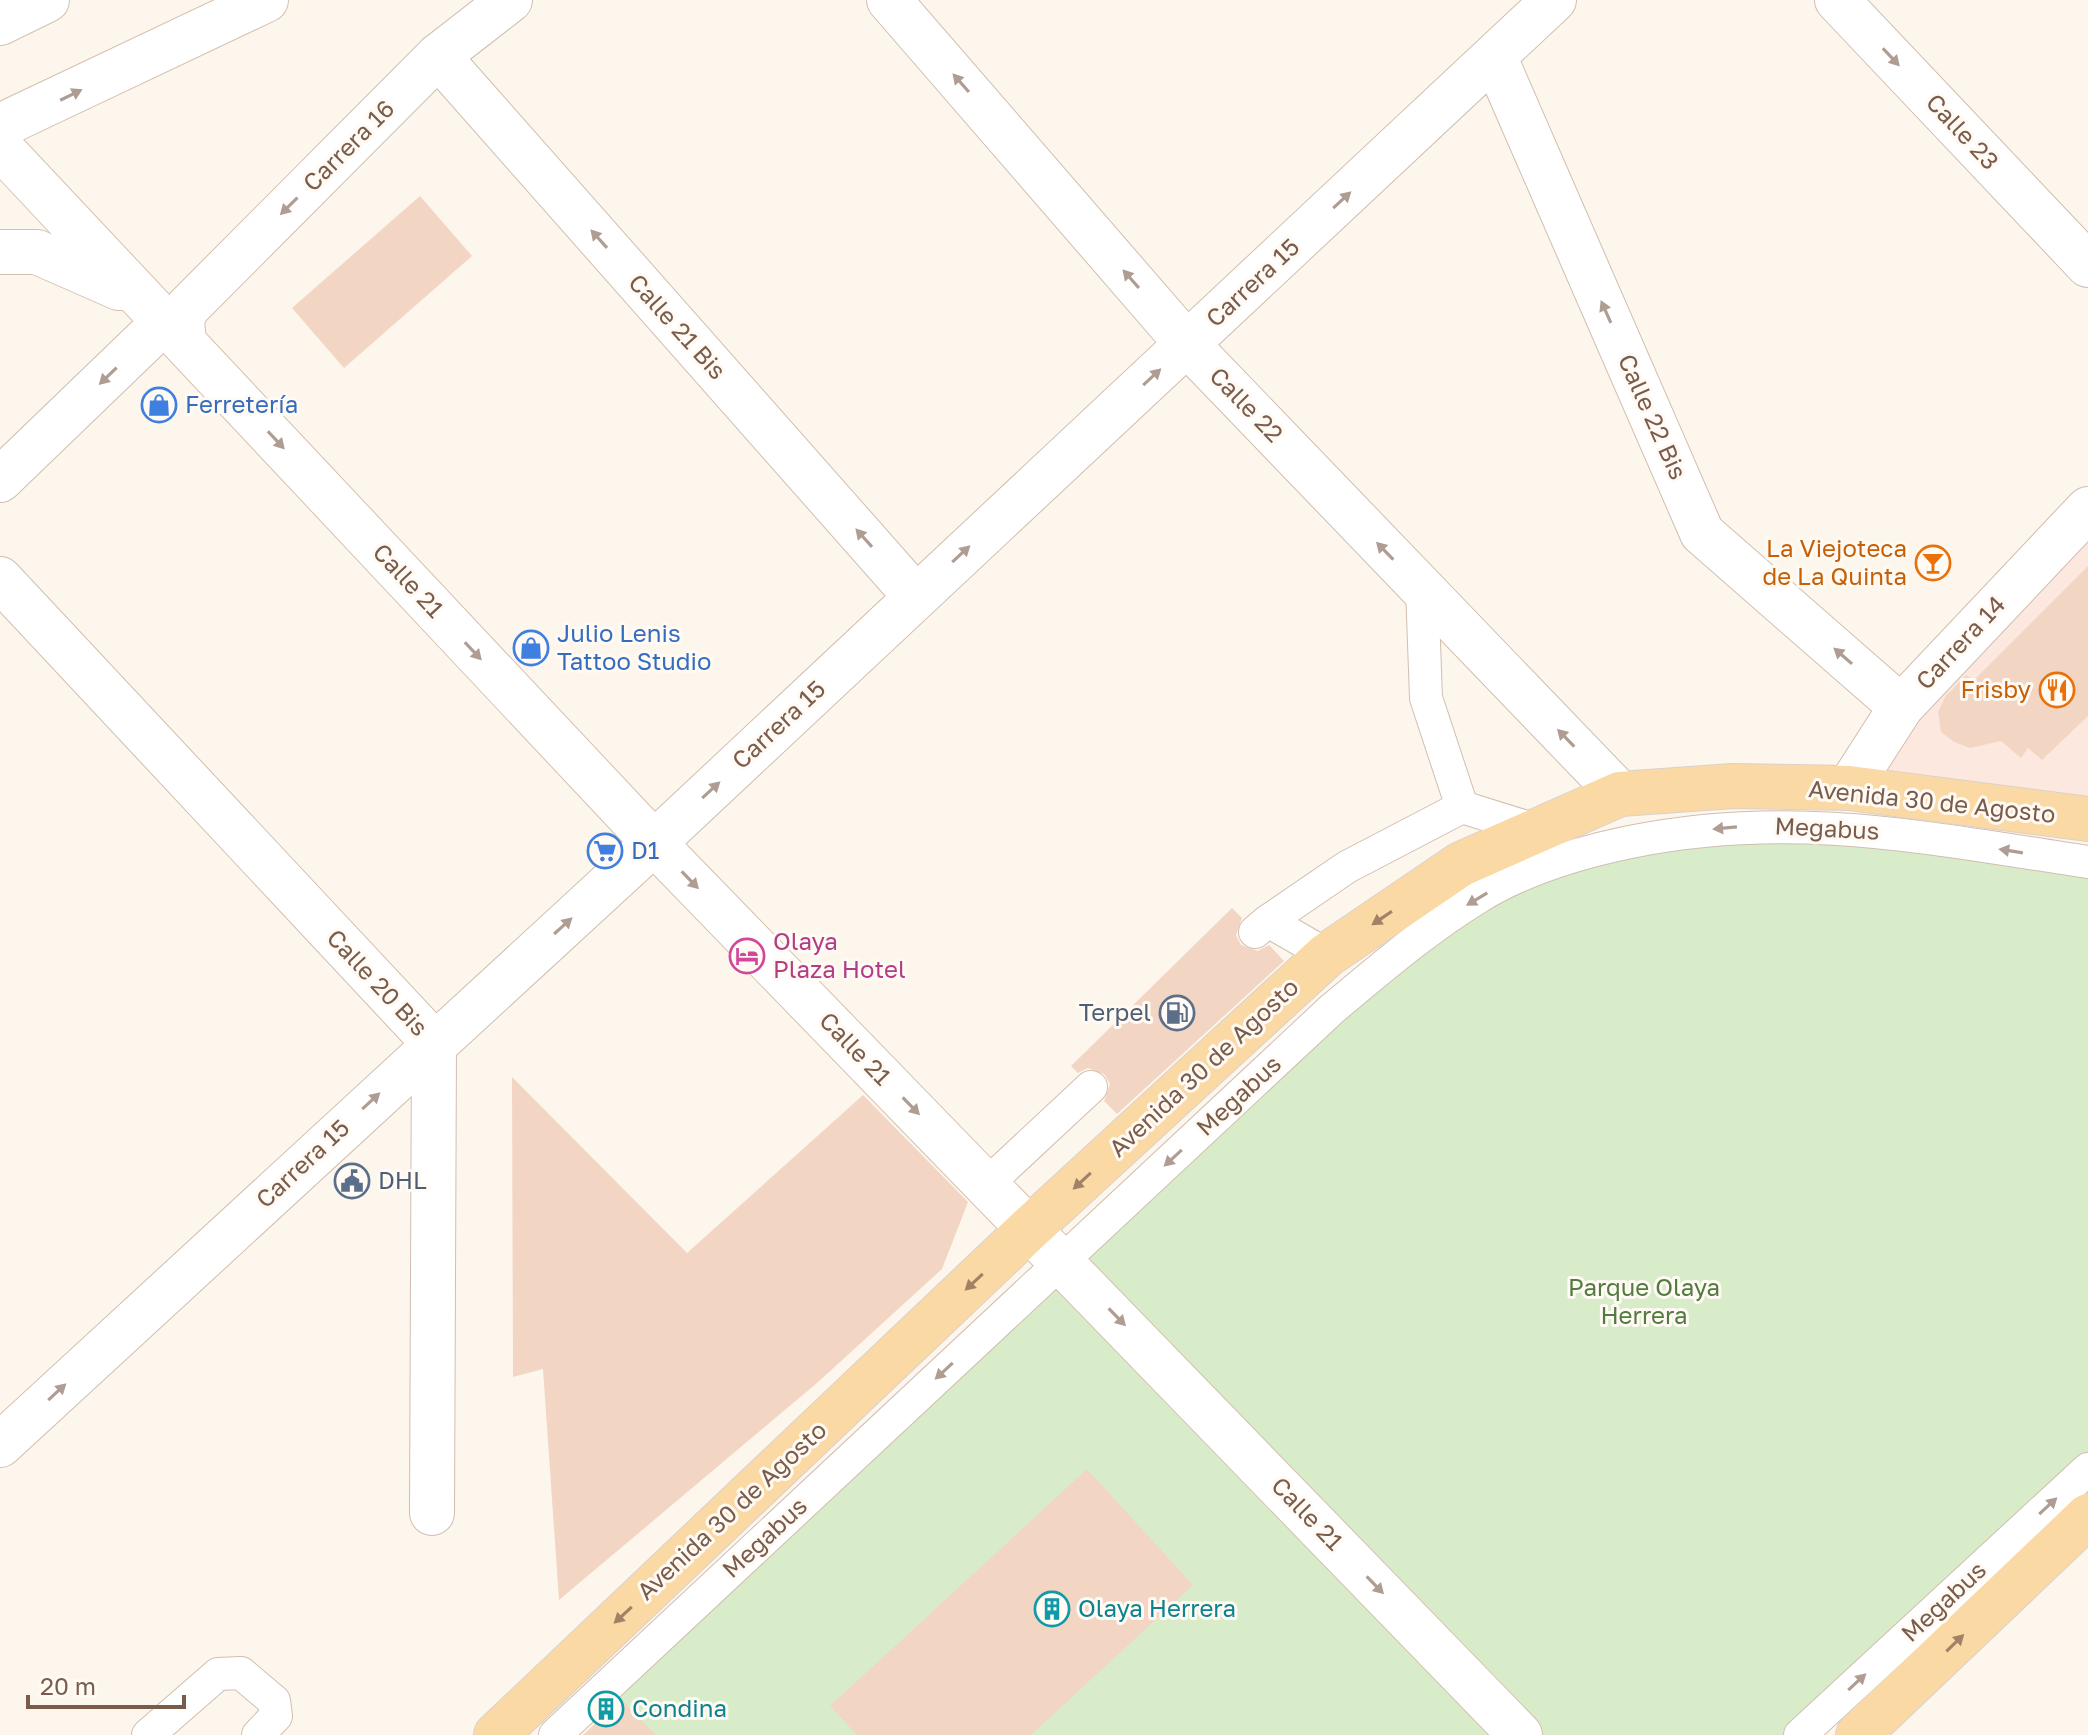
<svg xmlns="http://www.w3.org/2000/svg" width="2088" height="1735" font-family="'Golos Text',sans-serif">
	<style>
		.commercial { fill: #fde8e0 }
		.green { fill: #d8ecc9 }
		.building { fill: #f3d5c3 }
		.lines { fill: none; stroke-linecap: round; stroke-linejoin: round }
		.lane-casing { stroke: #d1beb0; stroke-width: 34 }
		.street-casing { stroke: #d1beb0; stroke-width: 46 }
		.secondary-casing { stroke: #d6c0b0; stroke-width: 46 }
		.primary-casing { stroke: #dad1cd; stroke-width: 46 }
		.lane { stroke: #fff; stroke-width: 32 }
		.street { stroke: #fff; stroke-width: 44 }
		.secondary { stroke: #fff; stroke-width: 44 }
		.primary { stroke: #fbd9a5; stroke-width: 44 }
		.oneway { fill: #af9d94 }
		.oneway2 { fill: #a18267 }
		.labels { text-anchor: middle; stroke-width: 6; stroke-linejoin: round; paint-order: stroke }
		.street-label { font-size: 24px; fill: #7a5c4d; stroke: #fffaf3 }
		.shop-label { font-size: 24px; fill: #366cbe; stroke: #fffaf3; text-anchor: start }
		.food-label { font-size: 24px; fill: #c56008; stroke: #fffaf3; text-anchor: end }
		.hotel-label { font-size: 24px; fill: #b23c85; stroke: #fffaf3; text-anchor: start }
		.service-label { font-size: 24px; fill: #4e5e75; stroke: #fffaf3; text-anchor: end }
		.park-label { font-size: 24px; fill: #537a41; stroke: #fffaf3 }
		.culture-label { font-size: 24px; fill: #0d838f; stroke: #fffaf3; text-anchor: start }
	</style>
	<rect width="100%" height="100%" fill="#fdf6ec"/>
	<!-- commercial -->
	<path class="commercial" d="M2088,509V819L1849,788Z"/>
	<!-- green -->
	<path class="green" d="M1676,832L2088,862V1469L1800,1735H622L639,1718L607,1686L1478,897Z"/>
	<!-- building -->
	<g class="building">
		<path d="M420,196L472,256L344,368L292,308Z"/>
		<path d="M2088,566V716L2042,760L2028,748L2021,758L2001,741L1970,748L1954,742L1941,732L1938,712L1945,697L1966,675L1974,680Z"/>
		<path d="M1232,908L1242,918L1236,935L1241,945L1258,951L1269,945L1284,961L1117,1114L1104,1101L1110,1084L1104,1074L1088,1068L1078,1073L1071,1066Z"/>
		<path d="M512,1077L687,1253L863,1095L968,1202L942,1269L817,1383L559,1600L543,1369L513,1377Z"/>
		<path d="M1087,1469L1193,1585L1031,1735H857L830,1706Z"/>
		<path d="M621,1699L656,1735H583Z"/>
	</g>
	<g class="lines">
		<!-- lane casing -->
		<g class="lane-casing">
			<g id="lane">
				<path d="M1422,588L1426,698L1462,807"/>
				<path d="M1268,921L1347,867L1462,807L1536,830"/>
				<path d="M1255,932L1268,921L1327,955"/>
				<path d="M987,1184L1091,1087"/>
				<path d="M148,1735L218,1674L241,1673L274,1701L276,1716L258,1735"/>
				<path d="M555,1735L1332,1009C1379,970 1425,930 1477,898C1523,869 1577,853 1630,842C1793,809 1927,838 2088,862"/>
				<path d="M1800,1735L2088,1469"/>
			</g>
		</g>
		<!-- street casing -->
		<g class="street-casing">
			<g id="street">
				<path d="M889,0L1187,344L1620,794"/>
				<path d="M1837,0L2088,265"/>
				<path d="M438,56L916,597"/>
				<path d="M1495,58L1702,533L1901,707"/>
				<path d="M184,342L182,320L187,308L438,56L510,0"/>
				<path d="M0,480L164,322"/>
				<path d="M0,579L434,1043L432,1513"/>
				<path d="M1849,788L1901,707L2088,509"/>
				<path d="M0,1445L654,843L1554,0"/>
			</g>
		</g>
		<!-- secondary casing -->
		<g class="secondary-casing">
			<g id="secondary">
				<path d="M0,23L47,0"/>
				<path d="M0,126L266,0"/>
				<path d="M0,147L654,843L1520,1735"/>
				<path d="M0,252H37L119,288"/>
			</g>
		</g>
		<!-- primary casing -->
		<g class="primary-casing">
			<g id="primary">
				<path d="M496,1735L1030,1228L1327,955L1461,864L1620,794L1733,786L1849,788L2088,819"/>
				<path d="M1858,1735L2088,1516"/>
			</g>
		</g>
		<!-- lane -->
		<use href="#lane" class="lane"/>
		<!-- street -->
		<use href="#street" class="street"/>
		<!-- secondary -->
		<use href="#secondary" class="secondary"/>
		<!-- primary -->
		<use href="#primary" class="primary"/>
	</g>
	<!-- one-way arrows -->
	<defs><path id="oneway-solid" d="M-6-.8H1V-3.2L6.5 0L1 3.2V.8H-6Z" transform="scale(2)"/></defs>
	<g class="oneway">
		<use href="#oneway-solid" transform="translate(1891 57) rotate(47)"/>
		<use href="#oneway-solid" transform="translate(961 83) rotate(-131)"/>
		<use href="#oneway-solid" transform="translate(71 95) rotate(-26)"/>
		<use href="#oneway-solid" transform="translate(1342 200) rotate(-43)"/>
		<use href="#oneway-solid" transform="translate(289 206) rotate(135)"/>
		<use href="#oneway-solid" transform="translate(599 239) rotate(-132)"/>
		<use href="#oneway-solid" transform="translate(1131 279) rotate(-131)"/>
		<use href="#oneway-solid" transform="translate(1606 312) rotate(-114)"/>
		<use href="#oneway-solid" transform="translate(108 376) rotate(136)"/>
		<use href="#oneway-solid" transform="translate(1152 377) rotate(-43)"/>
		<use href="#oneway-solid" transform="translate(276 440) rotate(47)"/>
		<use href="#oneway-solid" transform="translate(864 538) rotate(-132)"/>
		<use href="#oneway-solid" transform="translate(1385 551) rotate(-134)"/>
		<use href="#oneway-solid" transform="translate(961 554) rotate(-43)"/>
		<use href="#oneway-solid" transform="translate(473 651) rotate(47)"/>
		<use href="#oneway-solid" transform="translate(1843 656) rotate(-139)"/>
		<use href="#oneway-solid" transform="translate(1566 738) rotate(-134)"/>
		<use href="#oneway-solid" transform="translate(711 790) rotate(-43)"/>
		<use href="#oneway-solid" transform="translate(1725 828) rotate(175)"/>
		<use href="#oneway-solid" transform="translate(2011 851) rotate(-171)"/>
		<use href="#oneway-solid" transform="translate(690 880) rotate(46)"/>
		<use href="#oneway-solid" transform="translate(1477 899) rotate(149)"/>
		<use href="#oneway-solid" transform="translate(563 926) rotate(-42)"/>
		<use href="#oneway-solid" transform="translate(371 1101) rotate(-43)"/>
		<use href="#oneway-solid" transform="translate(911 1106) rotate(46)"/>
		<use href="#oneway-solid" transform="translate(1173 1158) rotate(137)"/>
		<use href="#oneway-solid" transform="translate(1117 1317) rotate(46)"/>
		<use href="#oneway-solid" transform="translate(944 1371) rotate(137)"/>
		<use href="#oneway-solid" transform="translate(57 1392) rotate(-43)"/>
		<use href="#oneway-solid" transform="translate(2048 1506) rotate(-43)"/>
		<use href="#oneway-solid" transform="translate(1375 1585) rotate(46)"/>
		<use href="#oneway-solid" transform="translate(1857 1682) rotate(-43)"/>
	</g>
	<g class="oneway2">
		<use href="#oneway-solid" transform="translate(1382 918) rotate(146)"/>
		<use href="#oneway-solid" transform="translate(1082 1181) rotate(137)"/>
		<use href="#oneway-solid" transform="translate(974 1282) rotate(137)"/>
		<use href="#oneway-solid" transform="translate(623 1615) rotate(137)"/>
		<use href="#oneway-solid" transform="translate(1955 1643) rotate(-44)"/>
	</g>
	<!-- icons -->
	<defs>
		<g id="shop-ring" transform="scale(1.8)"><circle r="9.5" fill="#fffaf3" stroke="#3f7fe0" stroke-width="1.5"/><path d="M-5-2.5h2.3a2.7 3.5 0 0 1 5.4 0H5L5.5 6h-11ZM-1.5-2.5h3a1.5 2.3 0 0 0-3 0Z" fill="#3f7fe0"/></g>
		<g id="bar-ring" transform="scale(1.8)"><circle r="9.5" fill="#fffaf3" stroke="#e8710a" stroke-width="1.5"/><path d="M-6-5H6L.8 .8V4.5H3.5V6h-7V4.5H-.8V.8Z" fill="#e8710a"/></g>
		<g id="restaurant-ring" transform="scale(1.8)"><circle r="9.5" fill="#fffaf3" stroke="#e8710a" stroke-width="1.5"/><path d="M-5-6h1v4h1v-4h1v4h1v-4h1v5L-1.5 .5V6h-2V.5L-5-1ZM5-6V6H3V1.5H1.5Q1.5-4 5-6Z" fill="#e8710a"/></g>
		<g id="supermarket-ring" transform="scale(1.8)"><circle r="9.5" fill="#fffaf3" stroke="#3f7fe0" stroke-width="1.5"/><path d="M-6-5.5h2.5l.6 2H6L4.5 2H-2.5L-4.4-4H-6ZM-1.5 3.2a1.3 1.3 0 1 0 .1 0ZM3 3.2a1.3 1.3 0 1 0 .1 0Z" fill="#3f7fe0"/></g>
		<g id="hotel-ring" transform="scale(1.8)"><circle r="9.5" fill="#fffaf3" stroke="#d1479c" stroke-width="1.5"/><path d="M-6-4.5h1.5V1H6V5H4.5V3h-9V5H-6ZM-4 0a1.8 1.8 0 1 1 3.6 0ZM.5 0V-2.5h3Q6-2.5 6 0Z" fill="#d1479c"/></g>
		<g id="fuel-ring" transform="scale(1.8)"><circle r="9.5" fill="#fffaf3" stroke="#5c6f8a" stroke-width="1.5"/><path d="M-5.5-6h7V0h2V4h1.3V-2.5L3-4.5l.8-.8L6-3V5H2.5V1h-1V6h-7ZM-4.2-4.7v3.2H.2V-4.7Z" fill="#5c6f8a"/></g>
		<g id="civic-ring" transform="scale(1.8)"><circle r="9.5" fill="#fffaf3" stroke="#5c6f8a" stroke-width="1.5"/><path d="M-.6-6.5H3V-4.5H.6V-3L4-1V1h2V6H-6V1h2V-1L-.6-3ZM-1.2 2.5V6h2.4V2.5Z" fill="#5c6f8a"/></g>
		<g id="building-ring" transform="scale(1.8)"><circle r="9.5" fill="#fffaf3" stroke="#0f9aa8" stroke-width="1.5"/><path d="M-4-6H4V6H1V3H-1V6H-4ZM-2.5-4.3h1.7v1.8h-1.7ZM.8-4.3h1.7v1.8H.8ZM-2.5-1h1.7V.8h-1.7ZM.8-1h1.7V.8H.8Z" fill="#0f9aa8"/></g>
	</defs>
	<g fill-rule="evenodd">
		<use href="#shop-ring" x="159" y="405"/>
		<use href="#bar-ring" x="1933" y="563"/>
		<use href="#shop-ring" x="531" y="648"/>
		<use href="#restaurant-ring" x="2057" y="690"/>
		<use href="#supermarket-ring" x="605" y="851"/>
		<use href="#hotel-ring" x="747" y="956"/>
		<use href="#fuel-ring" x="1177" y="1013"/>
		<use href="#civic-ring" x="352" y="1181"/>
		<use href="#building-ring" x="1052" y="1609"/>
		<use href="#building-ring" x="606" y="1709"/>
	</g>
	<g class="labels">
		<!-- street labels -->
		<g class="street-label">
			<text transform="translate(1962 132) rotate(47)" y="8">Calle 23</text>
			<text transform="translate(349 146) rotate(-45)" y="8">Carrera 16</text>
			<text transform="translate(1253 283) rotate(-43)" y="8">Carrera 15</text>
			<text transform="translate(677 327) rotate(48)" y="8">Calle 21 Bis</text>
			<text transform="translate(1246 405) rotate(46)" y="8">Calle 22</text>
			<text transform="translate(1652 417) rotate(66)" y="8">Calle 22 Bis</text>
			<text transform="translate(408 581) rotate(47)" y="8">Calle 21</text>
			<text transform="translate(1961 643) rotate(-47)" y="8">Carrera 14</text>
			<text transform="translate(779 725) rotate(-43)" y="8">Carrera 15</text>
			<text transform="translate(1932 802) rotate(6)" y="8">Avenida 30 de Agosto</text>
			<text transform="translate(1827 829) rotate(3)" y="8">Megabus</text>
			<text transform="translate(377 983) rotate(47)" y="8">Calle 20 Bis</text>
			<text transform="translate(855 1049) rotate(46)" y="8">Calle 21</text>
			<text transform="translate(1204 1068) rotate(-43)" y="8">Avenida 30 de Agosto</text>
			<text transform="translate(1239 1096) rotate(-43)" y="8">Megabus</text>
			<text transform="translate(303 1164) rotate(-43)" y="8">Carrera 15</text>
			<text transform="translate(732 1511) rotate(-43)" y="8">Avenida 30 de Agosto</text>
			<text transform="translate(1307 1514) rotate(46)" y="8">Calle 21</text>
			<text transform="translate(765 1538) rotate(-43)" y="8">Megabus</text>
			<text transform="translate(1944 1602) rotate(-43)" y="8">Megabus</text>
		</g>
		<!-- shop labels -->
		<g class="shop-label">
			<text x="185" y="413">Ferretería</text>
			<text x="557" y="642">Julio Lenis<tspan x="557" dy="28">Tattoo Studio</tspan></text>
			<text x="631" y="859">D1</text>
		</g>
		<!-- food labels -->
		<g class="food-label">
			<text x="1907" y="557">La Viejoteca<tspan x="1907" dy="28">de La Quinta</tspan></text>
			<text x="2031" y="698">Frisby</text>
		</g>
		<!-- hotel labels -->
		<g class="hotel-label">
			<text x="773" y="950">Olaya<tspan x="773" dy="28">Plaza Hotel</tspan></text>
		</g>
		<!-- service labels -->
		<g class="service-label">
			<text x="1151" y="1021">Terpel</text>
			<text x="378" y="1189" text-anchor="start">DHL</text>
		</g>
		<!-- park labels -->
		<g class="park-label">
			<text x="1644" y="1296">Parque Olaya<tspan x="1644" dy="28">Herrera</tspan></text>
		</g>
		<!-- culture labels -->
		<g class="culture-label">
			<text x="1078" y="1617">Olaya Herrera</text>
			<text x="632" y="1717">Condina</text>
		</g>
	</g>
	<!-- scale -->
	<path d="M28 1695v12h156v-12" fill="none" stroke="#7a5c4d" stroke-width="4"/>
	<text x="40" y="1695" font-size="24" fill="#7a5c4d" stroke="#fffaf3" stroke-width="6" paint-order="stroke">20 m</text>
</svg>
